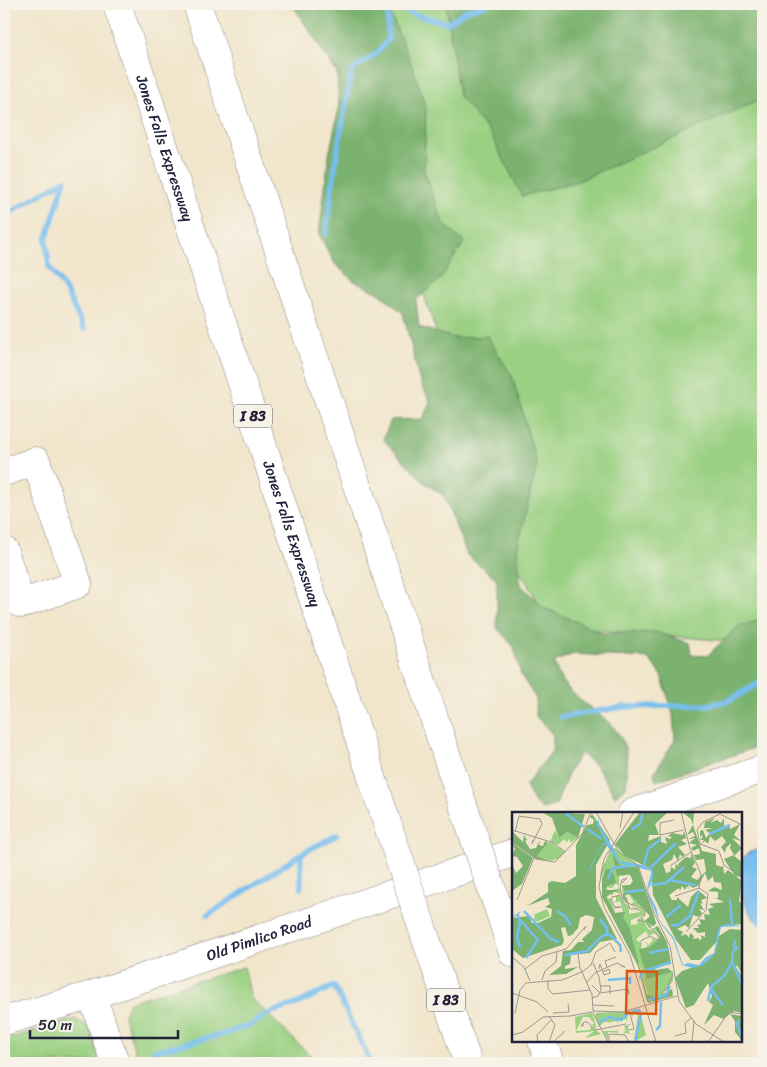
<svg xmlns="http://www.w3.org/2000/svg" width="767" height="1067" font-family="Sriracha,sans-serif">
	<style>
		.green { fill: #9ad082; stroke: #5e795e }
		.forest { fill: #7bb270; stroke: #4e6a56 }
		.water { fill: #76beee; stroke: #4c7094 }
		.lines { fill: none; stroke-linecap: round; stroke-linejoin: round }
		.stream { stroke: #76beee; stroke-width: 5.5 }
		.minor-casing { stroke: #8a8482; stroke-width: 29 }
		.highway-casing { stroke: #8a8482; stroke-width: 29 }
		.minor { stroke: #fff; stroke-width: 28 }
		.highway { stroke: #fff; stroke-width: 28 }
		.highway-bridge-casing { stroke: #8a8482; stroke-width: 29; stroke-linecap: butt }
		.highway-bridge { stroke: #fff; stroke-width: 28 }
		.labels { text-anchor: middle; stroke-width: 4; stroke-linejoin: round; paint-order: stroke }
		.shield { fill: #f7f3e8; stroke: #62616f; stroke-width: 1 }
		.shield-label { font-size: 14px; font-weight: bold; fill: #22223b }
		.street-label { font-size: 15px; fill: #22223b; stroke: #f7f3e8 }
		.inset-river { fill: none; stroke: #76beee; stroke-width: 2.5 }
		.inset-road { fill: none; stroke: #9e9791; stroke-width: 1 }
		.view { fill: #de560e; fill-opacity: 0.15; stroke: #de560e; stroke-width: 2.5 }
		.inset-edge { fill: none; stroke: #22223b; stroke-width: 2.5 }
	</style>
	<rect width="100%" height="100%" fill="#f7f3e8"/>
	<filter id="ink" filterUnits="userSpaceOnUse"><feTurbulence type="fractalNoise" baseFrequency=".02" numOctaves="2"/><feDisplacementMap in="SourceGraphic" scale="10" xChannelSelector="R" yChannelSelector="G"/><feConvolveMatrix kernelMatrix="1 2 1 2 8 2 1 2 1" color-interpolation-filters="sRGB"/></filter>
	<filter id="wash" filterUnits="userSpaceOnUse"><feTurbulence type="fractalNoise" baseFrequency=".0096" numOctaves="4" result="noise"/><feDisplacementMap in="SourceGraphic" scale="20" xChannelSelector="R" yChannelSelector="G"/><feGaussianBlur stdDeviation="1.12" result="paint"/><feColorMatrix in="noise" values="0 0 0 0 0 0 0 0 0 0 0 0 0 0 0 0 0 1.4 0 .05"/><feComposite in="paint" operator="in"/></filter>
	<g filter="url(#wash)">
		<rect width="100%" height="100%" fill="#f1e5ca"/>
		<!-- green -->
		<g class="green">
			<path d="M332,4H446L447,13L763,4V644L552,626L512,558L377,155Z"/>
			<path d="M244,967L251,998L318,1063H139L124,1016L129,1002Z"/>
			<path d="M75,1019L89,1027L101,1063H4V1040Z"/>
		</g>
		<!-- forest -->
		<g class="forest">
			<path d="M292,4H375L391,15L413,68L426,108L424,170L443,223L464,242L441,278L416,300L419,327L454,338L487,336L512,376L537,464L517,550L521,585L544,608L603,633L655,632L690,643L692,655L707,656L739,626L761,620L763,622V745L656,781L654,773L675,740L673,714L661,674L648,658L573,654L554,662C557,669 560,680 566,686C601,724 635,722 626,787L615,796L596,766L580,753L568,774L556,805L542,809L533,801L526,785L552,751L553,735L536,716V699L521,675L514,647L497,628V579L467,555L444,496L424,482L383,439L391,420L423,419L430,401L420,382L403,313L379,293L354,281L335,264L319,234L329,155L339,108L337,73Z"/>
			<path d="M446,4H763V98L578,181L522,196L490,133L459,96Z"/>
		</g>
		<!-- water -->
		<path class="water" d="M763,848V928C739,906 741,890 741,859L750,852Z"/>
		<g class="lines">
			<!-- stream -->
			<g class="stream">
				<path d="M395,4L412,14L448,23L465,11L488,4"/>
				<path d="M65,180L46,240L49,267L65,289L84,329"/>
				<path d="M4,220L11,212L65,180"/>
				<path d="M326,234L336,160L352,70L376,54L388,40V4"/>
				<path d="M561,717L623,707L707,705L728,701L763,681"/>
				<path d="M301,888V854"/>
				<path d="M208,915L301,854L337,835"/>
				<path d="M154,1051L224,1034L253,1024L267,1014L299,1003L334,986L371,1063"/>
			</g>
		</g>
	</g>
	<g filter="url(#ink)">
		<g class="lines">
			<!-- minor casing -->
			<g class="minor-casing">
				<g id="minor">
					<path d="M4,472L36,461L78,584L21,604L4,551"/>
					<path d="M632,813L763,769"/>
					<path d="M92,995L115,1063"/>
					<path id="s1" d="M4,1021L92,995L513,853"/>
				</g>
			</g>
			<!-- highway casing -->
			<g class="highway-casing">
				<g id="highway">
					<path id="s2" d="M117,4L389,829"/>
					<path d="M197,4L463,805"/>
					<path d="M499,910L513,953"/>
					<path d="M425,936L468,1063"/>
					<path d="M542,1041L550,1063"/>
				</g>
			</g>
			<!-- minor -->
			<use href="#minor" class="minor"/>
			<!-- highway -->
			<use href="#highway" class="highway"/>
			<!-- highway-bridge casing -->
			<g class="highway-bridge-casing">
				<g id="highway-bridge">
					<path d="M463,805L499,910"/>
					<path d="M389,829L425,936"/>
				</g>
			</g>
			<!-- highway-bridge -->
			<use href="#highway-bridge" class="highway-bridge"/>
		</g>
	</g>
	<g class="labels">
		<!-- shield labels -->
		<g class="shield">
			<rect x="234" y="404.5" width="38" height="23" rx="4"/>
			<rect x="427" y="988.5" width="38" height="23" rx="4"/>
		</g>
		<g class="shield-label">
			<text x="253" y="421">I 83</text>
			<text x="446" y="1005">I 83</text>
		</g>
		<!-- street labels -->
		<g class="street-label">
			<text dy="5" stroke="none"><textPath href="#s2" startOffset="152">Jones Falls Expressway</textPath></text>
			<text dy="5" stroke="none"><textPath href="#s2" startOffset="558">Jones Falls Expressway</textPath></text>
			<text dy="5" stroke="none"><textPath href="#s1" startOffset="268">Old Pimlico Road</textPath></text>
		</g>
	</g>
	<!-- overview -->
	<g transform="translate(512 812)">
		<rect width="230" height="230" fill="#f1e5ca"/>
		<path d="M43,18L47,26L57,20L66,26L58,31V26L55,30L52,27L46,33L38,30ZM37,30L53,40L46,47L37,49L25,44ZM103,36L125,53L144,111L137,116L133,110L127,109L130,105L133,109L138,104L133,98L124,93H118L122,90L116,81L113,83L117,92L111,87L110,73H118L121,69L118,63L107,64V75L104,71L100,76L94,75L96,79L108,76V82L101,79V83L97,81L95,86L99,87L103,101L111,100L108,89L101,91L104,89V84L100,85L102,84H109L111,90L117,94V102L129,100L118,94L133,99L132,103L119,108V113L126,112L125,108L132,110L136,117L145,120L147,125L144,127L146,125L143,121L136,124L134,119L129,123L134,126L128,123L124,128L130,131L129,138L136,134L132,128L137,133L141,128L138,125L135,128L137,125L144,128L148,127L147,120L140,117L145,114L157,137L159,152L131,154L133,160L161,159V169L149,184H136L128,154L115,127V116L108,115L93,85L91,66L93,59L88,67L89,59L99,37ZM35,97L38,104L25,110L22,108L23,102ZM123,197L129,204L134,223L122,230L123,222L96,220V228L91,219H105V215L106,221H112L113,218L115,221L112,214L117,212L120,213H116L117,221L123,222L126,203L122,201L120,205L119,199ZM117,199L114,211V207L106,209V213L105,209L98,210L97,213V210H92L87,215L83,205L84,201ZM80,201L85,217L80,213L82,211L77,205H71L64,219L78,218L79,214L89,222L73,226L82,219L64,221L63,205Z" fill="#9ad082"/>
		<path d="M30,0L73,2L66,26L56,20L47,26L40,6ZM128,0H156L143,12L147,23H137L136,29L149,24V30L155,32L153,25L158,27L160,25L156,24L160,21L171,23L172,19L174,26L169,28L175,32L166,35L173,43L170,45L168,42L166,49L162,42L160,48L151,52L154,61L158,60L159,55L163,58L164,52L167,55L166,52L174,45L179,46V41L183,51L180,55L185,57L179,65L185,68L194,59L192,47L184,48L182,43L188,42L187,36L181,39L179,36L185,33L177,31L183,26L176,27L183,24L181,20L175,23L181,13L179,7L170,0H182L181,13L190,39L204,42V53L210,55L211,53L212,62L216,58L230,69L227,89L230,92V112L208,114L205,129L188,148H179L164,128L141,83L139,57L113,44L103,32ZM193,61L196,69L201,64L202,70L209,71L210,78L202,75L196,79L206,80V86H203L212,90L197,92L202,95L196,97L198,103L192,102L193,108L187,107L189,112L185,113L187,116H181L186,121L193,120V125L188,123L190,126L187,129V126L181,127L182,124L178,121L177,126L174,122L169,124L171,120L165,117L173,113L177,116L181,103L187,105L190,101L187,97L192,98L188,91L191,92L189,88L195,86L186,78L179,85L176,95L165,85V88H160L157,83L167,76L168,79L170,74L173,78L175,74L177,78L176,73L181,76L187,73ZM80,2L98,28L84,53V86L105,127L88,130L78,141L59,143L58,152L53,154V157L66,155L54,162L37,163L49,154L51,139L59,138L66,130H72L70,127L80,118L82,105L74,103L68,106L66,116L60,123L56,124L53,115L49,116L52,129L50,133L11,146L0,137V106L17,104L20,111H26L39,105L40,97L33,95L38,92L36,86L15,94L36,80V71L40,69L53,71L64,64V33L75,13L81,12L82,8L78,5ZM203,6L198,11L205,8L209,11L212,6V14L217,13L218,17L228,12L222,23L229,29L220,26L230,36L222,44L230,50V65L223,64L212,47L222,43L218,36L219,31L214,36L213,41L209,35L214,30L210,24L203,29L198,24L196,32L193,29L189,32L192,28H188L191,25L189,23L188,26V19L191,18L194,26L198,21L193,18L201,16H192L193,10ZM0,19L11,30L12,23L15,28L20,25L13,29L18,37L24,36L28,28L27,33L31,34L33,29L36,31L25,44L37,49L24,47L0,30ZM0,31L21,46L10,72L0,79V52L4,61L11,54L5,45L0,44L3,37ZM100,39L109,55H126L144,111L142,114L133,109L138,104L118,82L113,83L114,90L111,86V82L114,80L110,74L118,73L121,69L118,62L105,64ZM94,57H100L104,71L95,74L94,78H106L94,85L103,101L113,100L111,106L117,114L135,183L145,185L160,177L161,184L140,190L137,185L139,191L135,190L126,154L90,85V66ZM146,114L155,130L159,152L144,154L143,158L156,156L160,160L135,167L127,137L138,135L149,125L143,116ZM218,117L230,118V162L225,153L224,155L230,165V201L222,199L211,207L202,203L192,213L201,193L197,190L200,184L196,171L182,193L174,196L163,166L170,159L193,151L203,141L207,124ZM218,202L230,204V229L223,220V209Z" fill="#7bb270" fill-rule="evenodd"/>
		<path d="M87,6V13L103,39L107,49L130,53L141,58V64L140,69L136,78L138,84L144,95L147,108L162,126L171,153L176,151L187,153L194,145L202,141L206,118L208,114L215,112L230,114L209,115L203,141L191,153L180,156L170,153L161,127L147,109L137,85L135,76L140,59L107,51L93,31L84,43L83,47L81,51L79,56L76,60L30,92H24L21,96L9,99L6,103L2,105H0L9,99L21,96L24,92H30L76,60L85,41L91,32L94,30L85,13Z" fill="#76beee"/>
		<path class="inset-river" d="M52,0L72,15M75,17L90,27M120,17L128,12L131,0M197,22L218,13M132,54L136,37L149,27M137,57L164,31M96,67L101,56L117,54M158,68L183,73M139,73L154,71L172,55M114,80L132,78M218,88L220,112M12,99L39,127L47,130M45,99L53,104L59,113M6,103L8,110L5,125L8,135M154,105L169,93M88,107L95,116V123M8,108L26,128L14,146M159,113H166L178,104L187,79M98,123L108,133L109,140M137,141L157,137M53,143L75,139L90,124L98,122M220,150L230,172M128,167L130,160L159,150M96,168L118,166V172M199,177L211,193M136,188L154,183L158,174M196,189L199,175L213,163L220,150L221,140L225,136L222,135L223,128M120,200L127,198L129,202L123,230M227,208L225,212L230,225M88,210L97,205L109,208L116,201M144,218L148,214L149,190"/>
		<path class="inset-road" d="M84,0L107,40L126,53L142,101L158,134L167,189L184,212L212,230M122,0L92,47L87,75L92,95L118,143L144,230M169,0L178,37L189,62L187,76M162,8L148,11V23L172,18M230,13L208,2L191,10L185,18L188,32L207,39L212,53L230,66M108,16L111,0M0,18L39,30L54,40M3,20L7,4L28,7L30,12L20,32L21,28M0,30L24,47L43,50L70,22L79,0M158,54L179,40M110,71L115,66L110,68L108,75L111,89L133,98V103L126,108L133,110L148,125L145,128L138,124L130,128L128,130L131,127M163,84L187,76L196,82L194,98L174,120M114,85L118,97H126M5,88L22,46M103,95H109L103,96L99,87L100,85L109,83M66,142L68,156L80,182L81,199M0,145L12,155L18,169M95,155L93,149L104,145M13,157L30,144L54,137L74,114L72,118M87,157L88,152L91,160L97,157L98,161L92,163L91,160M30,168L33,159L44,150L45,140M36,168V177L41,182L78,178M75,170L83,161L98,154L105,151L113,155L109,154M80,173L88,181L116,177L117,182L114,178M88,174H98V182M0,181L25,190L36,200M149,181L155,177L161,162M80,186L86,184L89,178L87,165L81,151M81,193L102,194M3,201L8,178L14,171L50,168L70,160L79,153L84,140L98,131L103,140M41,201L57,200L56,192M81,201L96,230M82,201L81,199L111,200L165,184M71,211V214H69L72,210H75L84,218L114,212M117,218L122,217L117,198M0,223L11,220L31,205L58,204L80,200M163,224L174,221L173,211L179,206M26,230L25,223L39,208M37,230L43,213L37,204M41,230L53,219M97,230V222L113,223L117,230M180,230L182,209M196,230L217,200L230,202"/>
		<path class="view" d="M115,159L145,160L144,202L114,201Z"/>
		<rect width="230" height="230" class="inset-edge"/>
	</g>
	<!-- margin -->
	<rect width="767" height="1067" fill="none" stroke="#f7f3e8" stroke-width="20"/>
	<!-- scale -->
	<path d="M30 1030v8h148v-8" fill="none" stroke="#22223b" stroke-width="2.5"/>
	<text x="38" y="1030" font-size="15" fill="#22223b" stroke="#f7f3e8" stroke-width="4" paint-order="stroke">50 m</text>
</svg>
